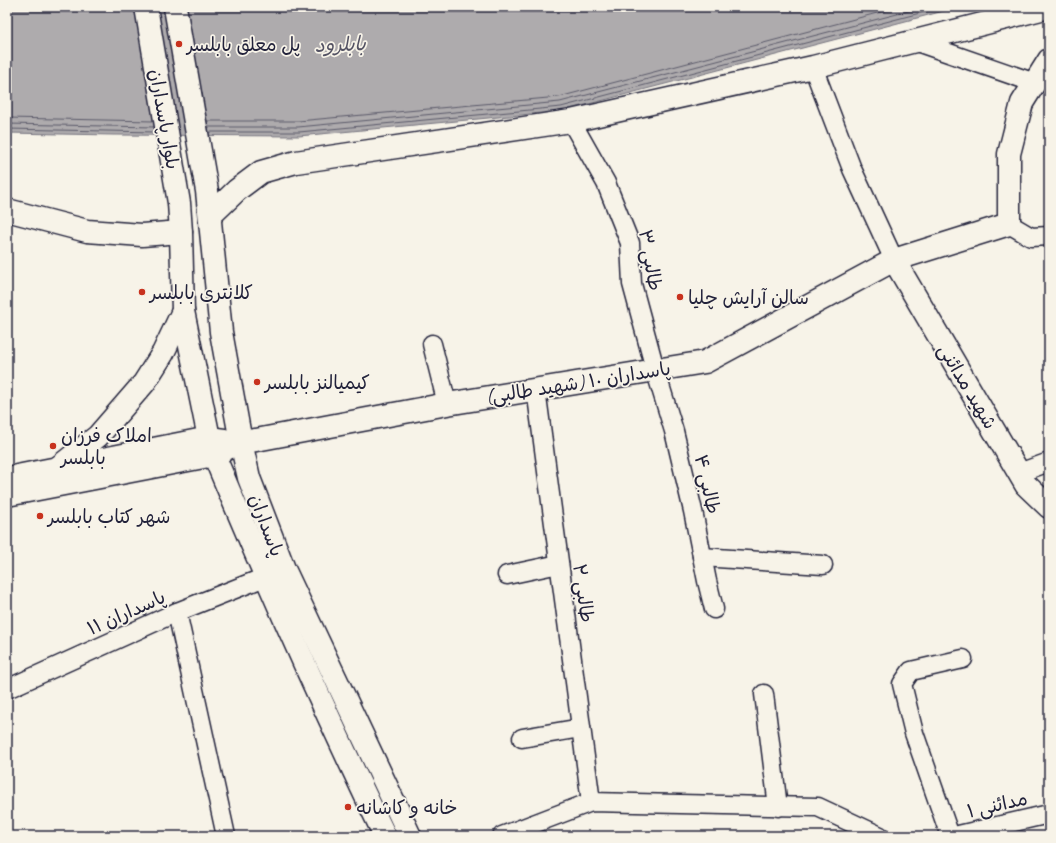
<svg xmlns="http://www.w3.org/2000/svg" width="1056" height="843" font-family="Caveat,'Playpen Sans Arabic',sans-serif">
	<style>
		.water { fill: #aeabad; stroke: #76747f }
		.lines { fill: none; stroke-linecap: round; stroke-linejoin: round }
		.shore { stroke: #5a5969; stroke-width: 1 }
		.minor-casing { stroke: #22223b; stroke-width: 21 }
		.tertiary-casing { stroke: #22223b; stroke-width: 25 }
		.secondary-casing { stroke: #22223b; stroke-width: 25 }
		.primary-casing { stroke: #22223b; stroke-width: 25 }
		.minor { stroke: #f7f3e8; stroke-width: 18 }
		.tertiary { stroke: #f7f3e8; stroke-width: 22 }
		.secondary { stroke: #f7f3e8; stroke-width: 22 }
		.primary { stroke: #f7f3e8; stroke-width: 22 }
		.poi-dot { fill: #c8321e; stroke: #f7f3e8; stroke-width: 1.5 }
		.labels { text-anchor: middle; stroke-width: 3.5; stroke-linejoin: round; paint-order: stroke }
		.poi-label { font-size: 19px; fill: #22223b; stroke: #f7f3e8; text-anchor: start }
		.street-label { font-size: 19px; fill: #22223b; stroke: #f7f3e8 }
		.water-label { font-size: 20px; font-style: italic; fill: #535263; stroke: #f7f3e8 }
	</style>
	<rect width="100%" height="100%" fill="#f7f3e8"/>
	<filter id="ink" filterUnits="userSpaceOnUse"><feTurbulence type="fractalNoise" baseFrequency=".025" numOctaves="2"/><feDisplacementMap in="SourceGraphic" scale="8" xChannelSelector="R" yChannelSelector="G"/><feConvolveMatrix kernelMatrix="1 2 1 2 8 2 1 2 1" color-interpolation-filters="sRGB"/></filter>
	<g filter="url(#ink)">
		<!-- water -->
		<path class="water" d="M7,7H959L562,111L299,136L113,135L7,133Z"/>
		<g class="lines">
			<!-- shore -->
			<g class="shore">
				<path d="M7,118L153,121"/>
				<path d="M207,121H298L559,97L900,7"/>
				<path d="M7,124L154,127"/>
				<path d="M208,127H298L560,102L924,7"/>
				<path d="M7,129L155,132"/>
				<path d="M209,132H299L561,107L943,7"/>
			</g>
			<!-- minor casing -->
			<g class="minor-casing">
				<g id="minor">
					<path d="M914,41L1035,83"/>
					<path d="M813,67L852,169L894,260"/>
					<path d="M571,121L606,183L630,243L632,284L655,369L674,431L693,511L707,581L714,609"/>
					<path d="M1009,224L1031,237L1049,236"/>
					<path d="M432,344L447,404"/>
					<path d="M536,389L591,802"/>
					<path d="M1019,473L1049,462"/>
					<path d="M702,557L823,565"/>
					<path d="M507,575L559,564"/>
					<path d="M177,612L226,836"/>
					<path d="M7,689L177,612L265,577"/>
					<path d="M764,694L778,807"/>
					<path d="M522,738L581,728"/>
					<path d="M502,836L591,802L818,807L880,836"/>
					<path d="M950,836L914,733L902,684L911,671L963,659"/>
					<path d="M954,836L1049,814"/>
				</g>
			</g>
			<!-- tertiary casing -->
			<g class="tertiary-casing">
				<g id="tertiary">
					<path d="M210,216L237,190L261,172L296,162L571,121L813,67L1049,7"/>
					<path d="M894,260L1026,485L1049,507"/>
					<path d="M241,442L256,440L447,404L705,362L894,260L1009,224V154L1022,103L1049,60"/>
				</g>
			</g>
			<!-- secondary casing -->
			<g class="secondary-casing">
				<path id="secondary" d="M7,210L87,231L142,235L181,232"/>
			</g>
			<!-- primary casing -->
			<g class="primary-casing">
				<g id="primary">
					<path d="M146,7L179,203L181,232L183,311L209,438L214,455C268,584 324,711 385,836"/>
					<path d="M175,7L207,191L221,332L241,442L249,478L284,569L410,836"/>
					<path d="M60,466L98,436L144,383L163,353L183,311"/>
					<path d="M7,478L209,438L224,440"/>
					<path d="M7,495L214,455L226,449"/>
				</g>
			</g>
			<!-- minor -->
			<use href="#minor" class="minor"/>
			<!-- tertiary -->
			<use href="#tertiary" class="tertiary"/>
			<!-- secondary -->
			<use href="#secondary" class="secondary"/>
			<!-- primary -->
			<use href="#primary" class="primary"/>
		</g>
	</g>
	<!-- markers -->
	<g class="poi-dot">
		<circle cx="179" cy="44" r="4"/>
		<circle cx="142" cy="292" r="4"/>
		<circle cx="680" cy="297" r="4"/>
		<circle cx="257" cy="382" r="4"/>
		<circle cx="53" cy="446" r="4"/>
		<circle cx="40" cy="516" r="4"/>
		<circle cx="348" cy="807" r="4"/>
	</g>
	<g class="labels">
		<!-- poi labels -->
		<g class="poi-label">
			<text x="187" y="51">پل معلق بابلسر</text>
			<text x="150" y="299">کلانتری بابلسر</text>
			<text x="688" y="304">سالن آرایش چلیا</text>
			<text x="265" y="389">کیمیالنز بابلسر</text>
			<text x="61" y="442">املاک فرزان<tspan x="61" dy="22">بابلسر</tspan></text>
			<text x="48" y="523">شهر کتاب بابلسر</text>
			<text x="356" y="814">خانه و کاشانه</text>
		</g>
		<!-- street labels -->
		<g class="street-label">
			<text transform="translate(165 119) rotate(80)" y="7">بلوار پاسداران</text>
			<text transform="translate(651 260) rotate(80)" y="7">طالبی ۳</text>
			<text transform="translate(578 382) rotate(-9)" y="7">پاسداران ۱۰ (شهید طالبی)</text>
			<text transform="translate(968 386) rotate(59)" y="7">شهید مدائنی</text>
			<text transform="translate(708 484) rotate(77)" y="7">طالبی ۴</text>
			<text transform="translate(267 525) rotate(69)" y="7">پاسداران</text>
			<text transform="translate(584 593) rotate(82)" y="7">طالبی ۲</text>
			<text transform="translate(126 612) rotate(-24)" y="7">پاسداران ۱۱</text>
			<text transform="translate(997 804) rotate(-13)" y="7">مدائنی ۱</text>
		</g>
		<!-- water labels -->
		<g class="water-label">
			<text transform="translate(340 44) rotate(-2)" y="7">بابلرود</text>
		</g>
	</g>
	<!-- margin -->
	<rect width="1056" height="843" fill="none" stroke="#f7f3e8" stroke-width="24"/>
	<rect x="12" y="12" width="1032" height="819" fill="none" stroke="#22223b" stroke-width="1.5" filter="url(#ink)"/>
</svg>
